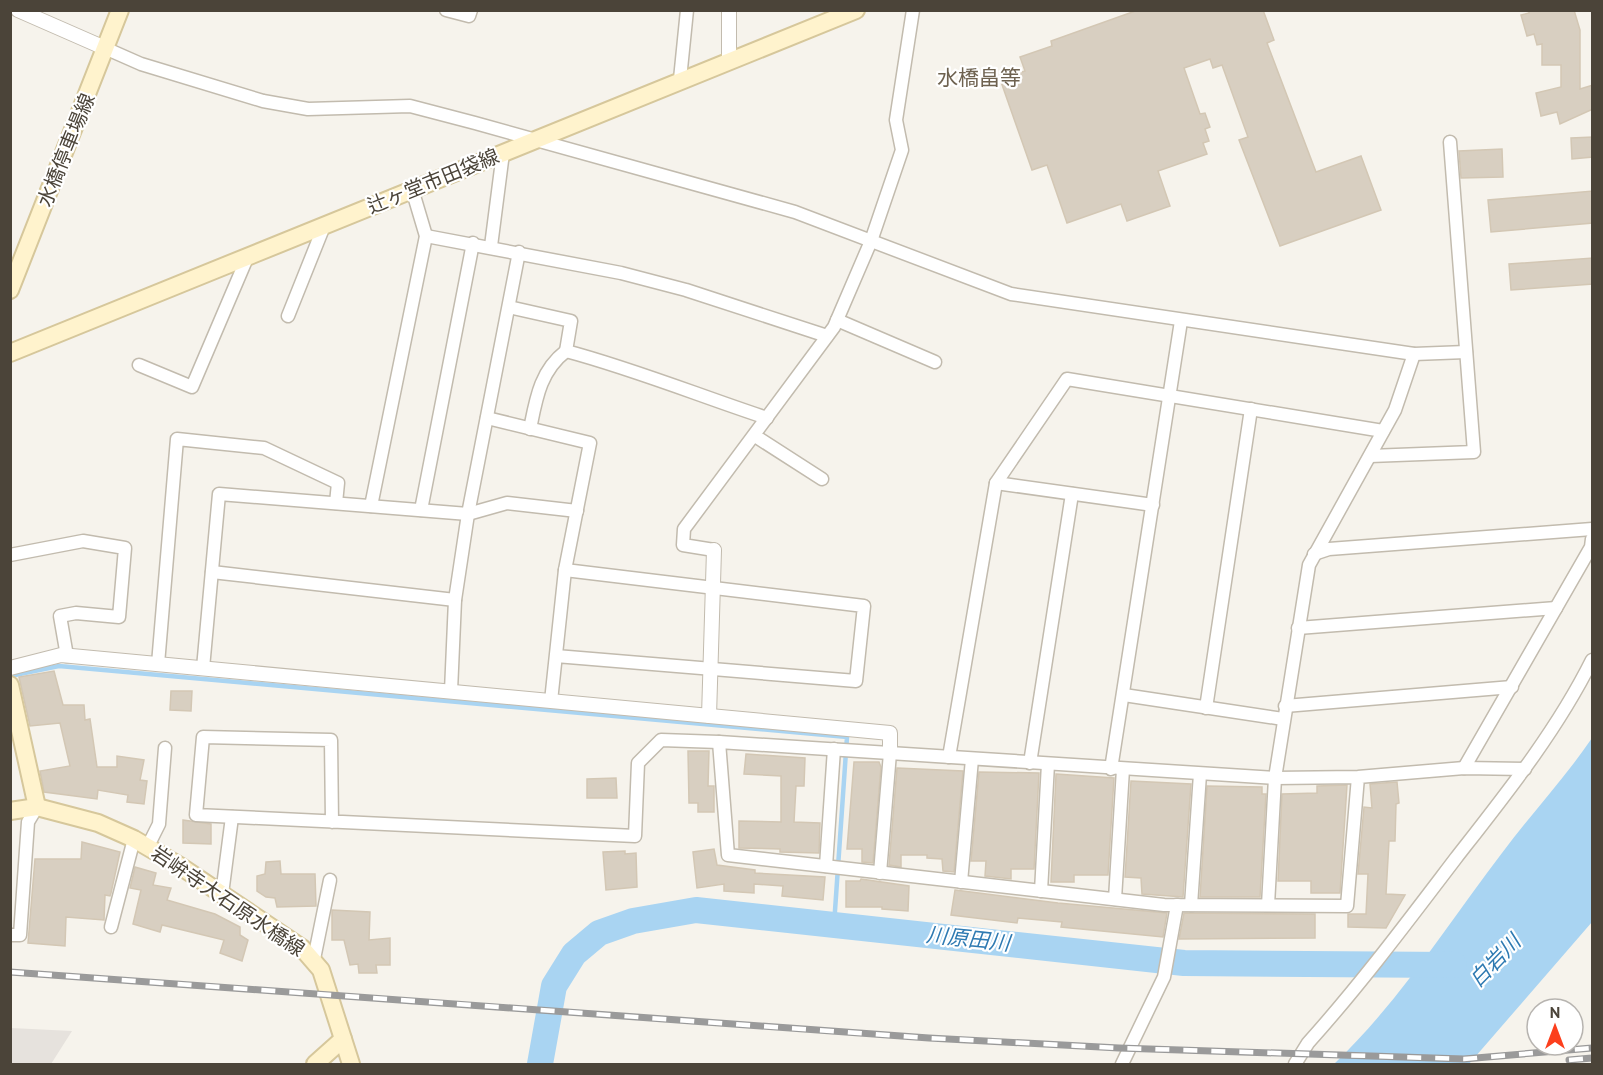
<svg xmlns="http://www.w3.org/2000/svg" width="1603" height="1075" font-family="'PT Sans','Noto Sans JP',sans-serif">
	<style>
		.industrial { fill: #e6e2dd }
		.water { fill: #a9d4f2 }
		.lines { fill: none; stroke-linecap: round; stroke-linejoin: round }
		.stream { stroke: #a9d4f2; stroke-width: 4.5 }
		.river { stroke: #a9d4f2; stroke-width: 26 }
		.building { fill: #d8cfc1; stroke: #d3c7b4; stroke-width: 1.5 }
		.minor-casing { stroke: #c2bbae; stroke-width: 15 }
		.tertiary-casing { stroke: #c2bbae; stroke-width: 16 }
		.secondary-casing { stroke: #d6c79b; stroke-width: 20 }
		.minor { stroke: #fff; stroke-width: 12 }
		.tertiary { stroke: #fff; stroke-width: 14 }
		.secondary { stroke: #fff3cd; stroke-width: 16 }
		.rail-casing { stroke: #9a9a9a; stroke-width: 7 }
		.rail { stroke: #fff; stroke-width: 4.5; stroke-dasharray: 14; stroke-linecap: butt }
		.labels { text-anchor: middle; stroke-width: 4.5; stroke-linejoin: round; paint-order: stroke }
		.street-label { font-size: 20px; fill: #4b4439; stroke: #fff }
		.neighbourhood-label { font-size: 21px; fill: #6e6250; stroke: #fff }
		.water-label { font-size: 21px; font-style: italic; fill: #2e7ab2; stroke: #fff }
	</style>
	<rect width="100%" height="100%" fill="#f6f3ec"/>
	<!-- industrial -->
	<path class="industrial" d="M11,1028L72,1031L51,1064H11Z"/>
	<!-- water -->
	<path class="water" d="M1592,738V922L1469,1064H1334C1399,1002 1448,924 1502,853C1531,814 1565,778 1592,738Z"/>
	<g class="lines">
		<!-- stream -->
		<path class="stream" d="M10,676L59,666L847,737L834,925"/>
		<!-- river -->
		<path class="river" d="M540,1064L554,986L574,954L599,933L633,921L696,910L1184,963L1454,965"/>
	</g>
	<!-- building -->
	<g class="building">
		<path d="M1138,10H1263L1274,40L1267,43L1316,172L1361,156L1381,210L1280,246L1239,140L1248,137L1222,65L1213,68L1210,59L1184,68L1200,114L1205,113L1210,127L1205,129L1209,141L1203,143L1207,154L1158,171L1170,206L1127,221L1121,204L1067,223L1047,165L1032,170L1000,79L1025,71L1020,57L1052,46L1051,41Z"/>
		<path d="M1529,10H1574L1580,30V89L1593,85V109L1560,124L1557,112L1541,116L1536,93L1561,87V65H1542V44L1537,45L1534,34L1527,36L1521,15L1529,13Z"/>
		<path d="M1593,137V157L1572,159L1571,138Z"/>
		<path d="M1502,149L1503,177L1461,178L1459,151Z"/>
		<path d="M1593,191V223L1491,232L1488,200Z"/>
		<path d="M1593,258V284L1511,290L1509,264Z"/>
		<path d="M54,671L63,705H84L85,720L90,719L97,767H117V756L144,760L140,780L147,781L144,804L127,802L128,795L98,790L97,799L44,792L40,771L70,766L60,723L30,726L19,677Z"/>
		<path d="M171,691H192L191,711L170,710Z"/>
		<path d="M688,751H709L708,786H714V812H698V803H689Z"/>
		<path d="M746,754L805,758L804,786H796L794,822L820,823L819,853L780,852V849L739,848V821L781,822V776L744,774Z"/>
		<path d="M854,762H879L881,767L873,863L862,862V849H847Z"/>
		<path d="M897,768L963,771L954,872L943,871L942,859L927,858V855H901V867L889,865Z"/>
		<path d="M979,772L1039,773L1034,869H1011V879L985,876L986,861H971Z"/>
		<path d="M1056,774L1114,778L1108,875H1074V882H1051Z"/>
		<path d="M616,778L617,798H587V779Z"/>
		<path d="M1131,781L1191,784L1183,897L1142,894L1141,878L1125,877Z"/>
		<path d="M1397,782L1399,803L1396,804L1395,841H1389L1386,894L1405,895L1386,928L1348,927V914H1366L1368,874H1358L1364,807L1372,808L1370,784Z"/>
		<path d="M1347,785L1340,893H1311V881H1278L1282,794L1317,793V786Z"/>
		<path d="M1207,786L1262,787V794H1266L1260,897H1200Z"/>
		<path d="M183,820L211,824V844L183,843Z"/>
		<path d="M82,842L120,852L111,893L110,896L105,895L104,920L66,917L65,946L28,943L35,859H81Z"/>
		<path d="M714,849L717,865L755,870V873L825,877L823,900L782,896L783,886L754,884V893L724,891V884L697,888L693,852Z"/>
		<path d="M625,851V854L636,853L637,887L606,890L603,852Z"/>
		<path d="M280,861L281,874H315L316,906L277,907L275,898L266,897L257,891V876L265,874L266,862Z"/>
		<path d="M135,867L156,873L153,885L171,888L167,900L215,914L240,927V935L248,940L242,961L220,953L224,940L162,925L160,932L133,924L141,890L130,888Z"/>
		<path d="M861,879L909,886L908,911L882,909V907H846V881H860Z"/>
		<path d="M955,890L1058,903L1167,913L1163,937L1061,927L1062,922L1018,918L1017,923L951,915Z"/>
		<path d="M332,910L370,912L369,940L390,938V965H376L377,973H359L358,964L350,965L344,940H332Z"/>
		<path d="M1184,913L1315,914V938L1179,939Z"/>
	</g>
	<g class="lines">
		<!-- minor casing -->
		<g class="minor-casing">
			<g id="minor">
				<path d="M446,10L469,16L471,10"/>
				<path d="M107,49L141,64L263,101L308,109L410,106L475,123L795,212L1011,294L1414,354L1466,352"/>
				<path d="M680,79L687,10"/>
				<path d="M426,236L621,273L686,290L827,336"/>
				<path d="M491,246L503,153"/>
				<path d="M509,307L571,321L566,351C634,369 700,396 767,418"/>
				<path d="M288,316L324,226"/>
				<path d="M837,320L935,362"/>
				<path d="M139,365L192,387L247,258"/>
				<path d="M487,418L590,443L565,570"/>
				<path d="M530,429C536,399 540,371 566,351"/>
				<path d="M755,436L822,479"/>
				<path d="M1370,456L1474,452L1450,142"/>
				<path d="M996,483L1153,505"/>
				<path d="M371,506L426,236L412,189"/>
				<path d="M421,510L473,243"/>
				<path d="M714,550L683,545L684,529L834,327L871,241L902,150L896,120L913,10"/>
				<path d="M1314,554L1329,549L1592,529"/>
				<path d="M10,555L83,541L125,548L119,617L76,613L60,616L67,656"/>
				<path d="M212,572L455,600"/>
				<path d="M1298,628L1556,608"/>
				<path d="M158,664L177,439L264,448L338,483L336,503"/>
				<path d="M203,668L219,494L468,514L507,503L577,511"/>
				<path d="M451,691L455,600L468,514L519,252"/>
				<path d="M1124,695L1283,719"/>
				<path d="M551,701L565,570L864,606L856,681L556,656"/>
				<path d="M1285,706L1512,687"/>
				<path d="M1206,708L1251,409"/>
				<path d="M949,757L996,483L1067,379L1383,431"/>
				<path d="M1030,763L1072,494"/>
				<path d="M1464,768L1591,547L1592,539"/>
				<path d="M1111,769L1181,321"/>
				<path d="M1358,777L1347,906L1164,905L728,855L719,742L1275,778L1358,777L1464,768L1525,769"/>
				<path d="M332,822L331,740L203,737L196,815L635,836L638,763L661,740L719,742"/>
				<path d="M148,846L159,824L165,748"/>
				<path d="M826,866L834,749"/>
				<path d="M880,873L890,753"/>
				<path d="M961,882L972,759"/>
				<path d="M1041,891L1048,764"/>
				<path d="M222,894L232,817"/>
				<path d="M1115,899L1123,769"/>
				<path d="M1191,905L1200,774"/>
				<path d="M1268,905L1275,778L1309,565L1395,410L1414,354"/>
				<path d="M111,927L134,839"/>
				<path d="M10,935H20L28,822L37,807"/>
				<path d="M314,959L330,880"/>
				<path d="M1122,1064L1164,977L1177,905"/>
				<path d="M1295,1064L1308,1043C1361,984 1408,921 1456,858C1506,794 1556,732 1592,660"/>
			</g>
		</g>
		<!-- tertiary casing -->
		<g class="tertiary-casing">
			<g id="tertiary">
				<path d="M18,10L107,49"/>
				<path d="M729,60V10"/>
				<path d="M10,668L61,655L890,733V753"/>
				<path d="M709,716L714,550"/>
			</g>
		</g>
		<!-- secondary casing -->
		<g class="secondary-casing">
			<g id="secondary">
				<path d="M10,290L120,10"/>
				<path d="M10,353L856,10"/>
				<path d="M10,685L37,807"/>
				<path d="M10,811L37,807L98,823L134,839L180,866L302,948L321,970L351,1064"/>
				<path d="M315,1064L343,1039"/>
			</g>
		</g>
		<!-- minor -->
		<use href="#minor" class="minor"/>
		<!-- tertiary -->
		<use href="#tertiary" class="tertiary"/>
		<!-- secondary -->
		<use href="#secondary" class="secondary"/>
		<!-- rail casing -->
		<g class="rail-casing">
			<g id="rail">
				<path d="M10,972L929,1038L1119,1048L1464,1059L1592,1048"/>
				<path d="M1569,1060L1592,1058"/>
			</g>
		</g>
		<!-- rail -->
		<use href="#rail" class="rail"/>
	</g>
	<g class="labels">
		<!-- street labels -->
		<g class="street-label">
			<text transform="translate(66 150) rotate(-68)" y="7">水橋停車場線</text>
			<text transform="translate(433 181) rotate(-22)" y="7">辻ヶ堂市田袋線</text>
			<text transform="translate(228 901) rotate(34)" y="7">岩峅寺大石原水橋線</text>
		</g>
		<!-- neighbourhood labels -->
		<g class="neighbourhood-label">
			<text x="979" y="85">水橋畠等</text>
		</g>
		<!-- water labels -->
		<g class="water-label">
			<text transform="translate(968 939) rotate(6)" y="7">川原田川</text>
			<text transform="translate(1495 961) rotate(-46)" y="7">白岩川</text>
		</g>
	</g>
	<!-- border -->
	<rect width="1603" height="1075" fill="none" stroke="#4b4439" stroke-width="24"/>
	<!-- north arrow -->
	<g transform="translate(1555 1027)"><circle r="28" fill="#ffffff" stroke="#b7b4b0" stroke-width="1.5"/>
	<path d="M0-4.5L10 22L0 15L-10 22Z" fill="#fc3f1d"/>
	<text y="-9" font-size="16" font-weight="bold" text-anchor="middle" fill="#4b4439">N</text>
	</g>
</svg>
